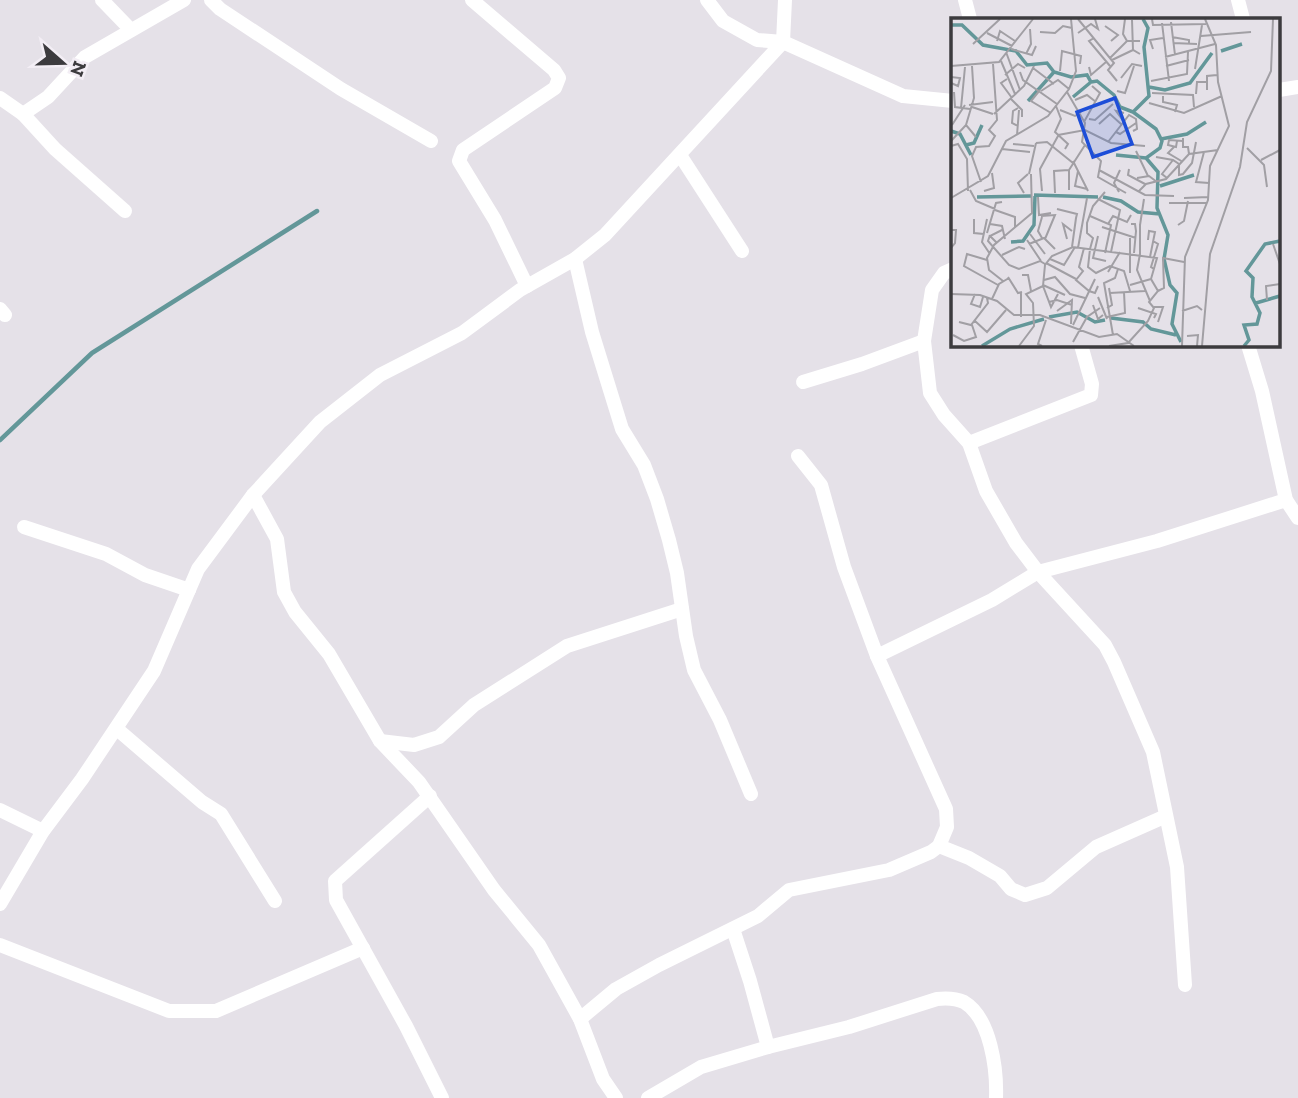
<svg xmlns="http://www.w3.org/2000/svg" width="1298" height="1098" font-family="'Zilla Slab',serif">
	<style>
		.lines { fill: none; stroke-linecap: round; stroke-linejoin: round }
		.stream { stroke: #639799; stroke-width: 4.5 }
		.street { stroke: #fff; stroke-width: 14 }
		.inset-river { fill: none; stroke: #639799; stroke-width: 3.5 }
		.inset-road { fill: none; stroke: #a19fa4; stroke-width: 2 }
		.view { fill: #1d4ed8; fill-opacity: 0.15; stroke: #1d4ed8; stroke-width: 3.5 }
		.inset-edge { fill: none; stroke: #3c3b3e; stroke-width: 3.5 }
	</style>
	<rect width="100%" height="100%" fill="#e5e1e8"/>
	<g class="lines">
		<!-- stream -->
		<path class="stream" d="M0,440L92,353L317,211"/>
		<!-- street -->
		<g class="street">
			<path d="M102,0L131,30"/>
			<path d="M211,0L220,9L341,89L431,141"/>
			<path d="M472,0L554,70L559,78L555,88L463,150L459,161L495,220L527,286"/>
			<path d="M707,0L723,21L757,40L783,42L903,96L953,101"/>
			<path d="M965,0L970,19"/>
			<path d="M1238,0L1243,19"/>
			<path d="M1279,90L1298,87"/>
			<path d="M0,98L23,114L48,97L85,57L184,0"/>
			<path d="M23,114L55,149L125,211"/>
			<path d="M680,155L742,251"/>
			<path d="M575,259L592,332L622,429L644,465L657,499L669,540L677,573L686,636L694,670L720,720L751,794"/>
			<path d="M953,269L944,273L932,290L924,341L930,393L944,415L969,443L986,491L1016,543L1038,572L1105,645L1114,662L1153,752L1177,867L1185,985"/>
			<path d="M0,309L5,315"/>
			<path d="M1248,345L1262,391L1286,500L1298,518"/>
			<path d="M803,382L862,364L924,341"/>
			<path d="M969,443L1091,395L1092,384L1081,345"/>
			<path d="M253,495L277,539L284,592L295,612L329,654L380,741L419,782L494,890L539,945L580,1019L603,1079L616,1098"/>
			<path d="M24,527L106,554L145,575L189,590"/>
			<path d="M877,656L992,600L1038,572L1157,541L1286,500"/>
			<path d="M117,729L202,802L221,814L275,901"/>
			<path d="M380,741L414,745L439,737L474,705L567,646L682,609"/>
			<path d="M430,796L335,881L336,900L406,1026L442,1098"/>
			<path d="M0,810L43,831"/>
			<path d="M939,846L969,858L1000,876L1011,889L1025,895L1047,888L1096,847L1166,816"/>
			<path d="M0,904L43,831L82,779L154,671L198,569L253,495L320,422L380,375L462,333L520,290L575,259L605,235L783,42L785,0"/>
			<path d="M733,929L750,981L768,1047"/>
			<path d="M0,945L169,1011H216L363,948"/>
			<path d="M580,1019L616,989L659,965L758,916L789,890L889,870L931,852L939,846L947,827L946,809L877,656L844,567L821,485L798,456"/>
			<path d="M648,1098L701,1067L768,1047L849,1027L937,999C946,998 955,998 964,1002C991,1018 997,1070 996,1098"/>
		</g>
	</g>
	<!-- overview -->
	<g transform="translate(951 18)">
		<rect width="329" height="329" fill="#e5e1e8"/>
		<path class="inset-river" d="M192,1L197,10L193,29L198,78L182,94L205,111L211,123L209,130L195,140L207,154L206,190L217,217L213,241L219,267L226,275L221,306L230,324M0,7H11L32,27L65,33L76,47L96,45L103,54L120,59L136,57L140,64L146,63L163,77L169,89L182,94M270,33L291,26M198,69L214,72L239,65L261,35M122,79L140,64M77,83L103,54M0,113L9,116L20,137M210,121L236,116L255,104M15,127L23,125L31,107M165,137L195,140M209,168L243,157M83,177L147,179M26,179L80,178M152,179L170,183L187,194L209,196M60,224L72,223L83,207L84,178M305,285L329,278M98,299L126,294L144,304L154,302M160,300L192,304L200,311L225,317M31,328L59,311L93,301M293,328L298,322L293,307L306,306L309,295L301,279L302,260L295,253L314,226L329,223"/>
		<path class="inset-road" d="M127,1L163,45L157,52L166,63M174,1L172,16L176,23M201,1L202,7L255,6M181,2L182,32M220,4L224,37M211,5L218,63M154,8L167,17L160,23M89,14L104,15L112,8L121,10M36,15L61,28M127,15L140,6L147,11L144,1M250,18L300,14M221,19L238,22V26M143,20L138,23L159,48M46,23L49,13L64,23M222,25L246,26M22,26L49,1M60,31L81,37L85,28M202,31L199,22L212,20M55,34L69,72M75,36L80,26L79,11M214,39L264,26M159,40L176,23H189M161,42L182,32L189,36M50,43L64,76M0,48L48,44L82,1M21,48L23,80L15,107L25,119M215,48L238,42M138,49L140,57L155,44M82,50L103,66M244,51L251,7M109,53L111,33L130,38L129,46M69,54L72,62L106,86M54,57L67,46L74,50M0,59L9,60L7,68L0,65M170,60L181,46L191,48M56,61L50,65L61,80M200,63L236,56L237,34M89,72L80,83L100,95M256,72V58L266,57M90,73L107,62L118,71M166,73L174,75L183,48M3,74L4,89L19,91M116,74L134,105L131,124L150,143L147,159L175,175M201,75L242,77L243,89M245,76L246,64H257M212,78V84L226,87L224,94M60,81L71,92V99M124,82L136,77L145,84M198,85L233,95L271,78M18,87L42,84M105,88L110,101L104,114L117,126L114,131M21,89L42,96M10,90L14,49M67,90L62,93L61,105L67,108M109,92L124,98L130,94M173,95L165,93L173,104M43,96L73,68L83,48M138,101L144,102L162,86M133,104L149,75L141,68M148,106L159,96L170,106M1,107L14,87M165,114L169,116L185,105M66,117L68,92M107,117L134,112L160,125L194,128M232,120V129H237L238,136M0,123L15,107M226,123L225,129L217,127L218,122L232,123M157,124L178,97L185,101L186,111L182,113M85,125L96,124L122,145M62,126L83,128M0,128L7,126L16,141L17,173M223,129L217,135L232,144M296,130L313,147L316,169M51,131L79,134M185,133L197,158M253,134L245,164L258,165M205,139L222,142L228,146V157L232,156L241,145L245,124M310,142L329,132M122,143L127,153L124,168L136,171M178,151L177,157L194,166M148,152L194,177L223,178M127,153L137,173M78,156L85,125M186,160L198,158L206,164M216,160L211,156L222,142M30,164L21,138L25,129L38,128L44,118L38,112L46,102L42,46M19,172L25,183L44,191M118,172V152L134,127M33,173L43,170L41,155M91,173L89,151L107,118M188,173L195,166L215,161L238,136L267,132M168,174L163,165L169,152M73,175L67,165L77,156M104,175L103,153L118,152M87,179L88,197L100,195M0,180L37,158L55,123L97,98L118,71L125,53L120,1M233,180L257,179M147,181L169,192L160,234M218,185H256M106,191L126,196L125,200M44,192L64,199V209M90,198L104,197L94,221M139,198L160,207L154,235M23,201V215L33,216M36,201L31,224L39,236M39,206L51,208L54,221M157,206L162,198L176,204L180,197M180,206H184L185,213L183,235M189,207L193,181M227,207L233,203L237,183M151,209L185,220M36,215L45,185L51,184M79,216L94,236M39,217L37,223L58,247L68,251L89,243L94,246M147,218L142,240L155,243M91,220L87,213L91,199M116,221L112,206L121,213M76,222L90,243M197,222L198,213L204,214L199,239M202,223L207,226L200,249L203,251M46,225L39,218L51,212M78,226L93,220L104,231M322,226L329,246M121,229L125,200M0,230L4,225L5,212H1M127,230L136,180M133,230L128,249L132,253L125,262L138,273L144,275L147,268M139,231L137,249L145,255L159,248L173,253L179,273M139,231L142,220L136,215V205L142,188L154,174M189,236L186,252L199,283M189,236V206M51,237L68,229L74,231M99,241L113,247L124,229M36,242L16,236L13,248L47,267M95,245L125,261M157,254L169,234M179,255V220M71,257H77L80,273M57,259L67,275L71,274M93,262L104,259L119,276L134,280M52,263L38,252L36,240L43,227L81,195L80,156M92,267L114,277M179,267L200,261M92,268L100,289L107,276M207,273L213,270L212,240L233,244M70,274V299M159,275L194,273M0,276L29,277L46,283L63,297H89L148,319L166,316L183,328M24,276L20,286L29,289L32,279M147,279L156,301M41,281L48,266L58,260M316,282L315,268L329,266M98,284L106,282L121,287M142,287L147,301L152,297M203,289H212L207,304M156,290L161,287L158,270M187,290L205,296L203,300M106,293L121,282L120,306M231,293L246,288L251,292M156,299L174,295L173,274M24,303L36,314L55,292M8,304L20,307L37,285L36,280M122,307L144,261M2,317L13,323L25,319L21,307M162,317L153,265L164,260L167,251M236,318L247,317L246,328M122,324L136,299L149,290M68,328L83,308L82,285L75,276L92,268L94,247L101,238L122,229L206,240L200,261L207,273L198,284L203,290L197,303L177,325L158,328M91,328L87,326L95,302M231,328L234,239L257,182L259,148L278,108L267,64L265,27L254,1M251,328L259,236L289,149L296,104L320,53L322,1"/>
		<path class="view" d="M164,80L181,126L142,139L126,94Z"/>
		<rect width="329" height="329" class="inset-edge"/>
	</g>
	<!-- north arrow -->
	<g transform="translate(63 63) rotate(110)" stroke="#f3eef5" stroke-width="5" paint-order="stroke">
	<path d="M0-5L12 26L0 18L-12 26Z" fill="#3c3b3e"/>
	<text y="-10" font-size="19" font-weight="bold" text-anchor="middle" fill="#3c3b3e">N</text>
	</g>
</svg>
